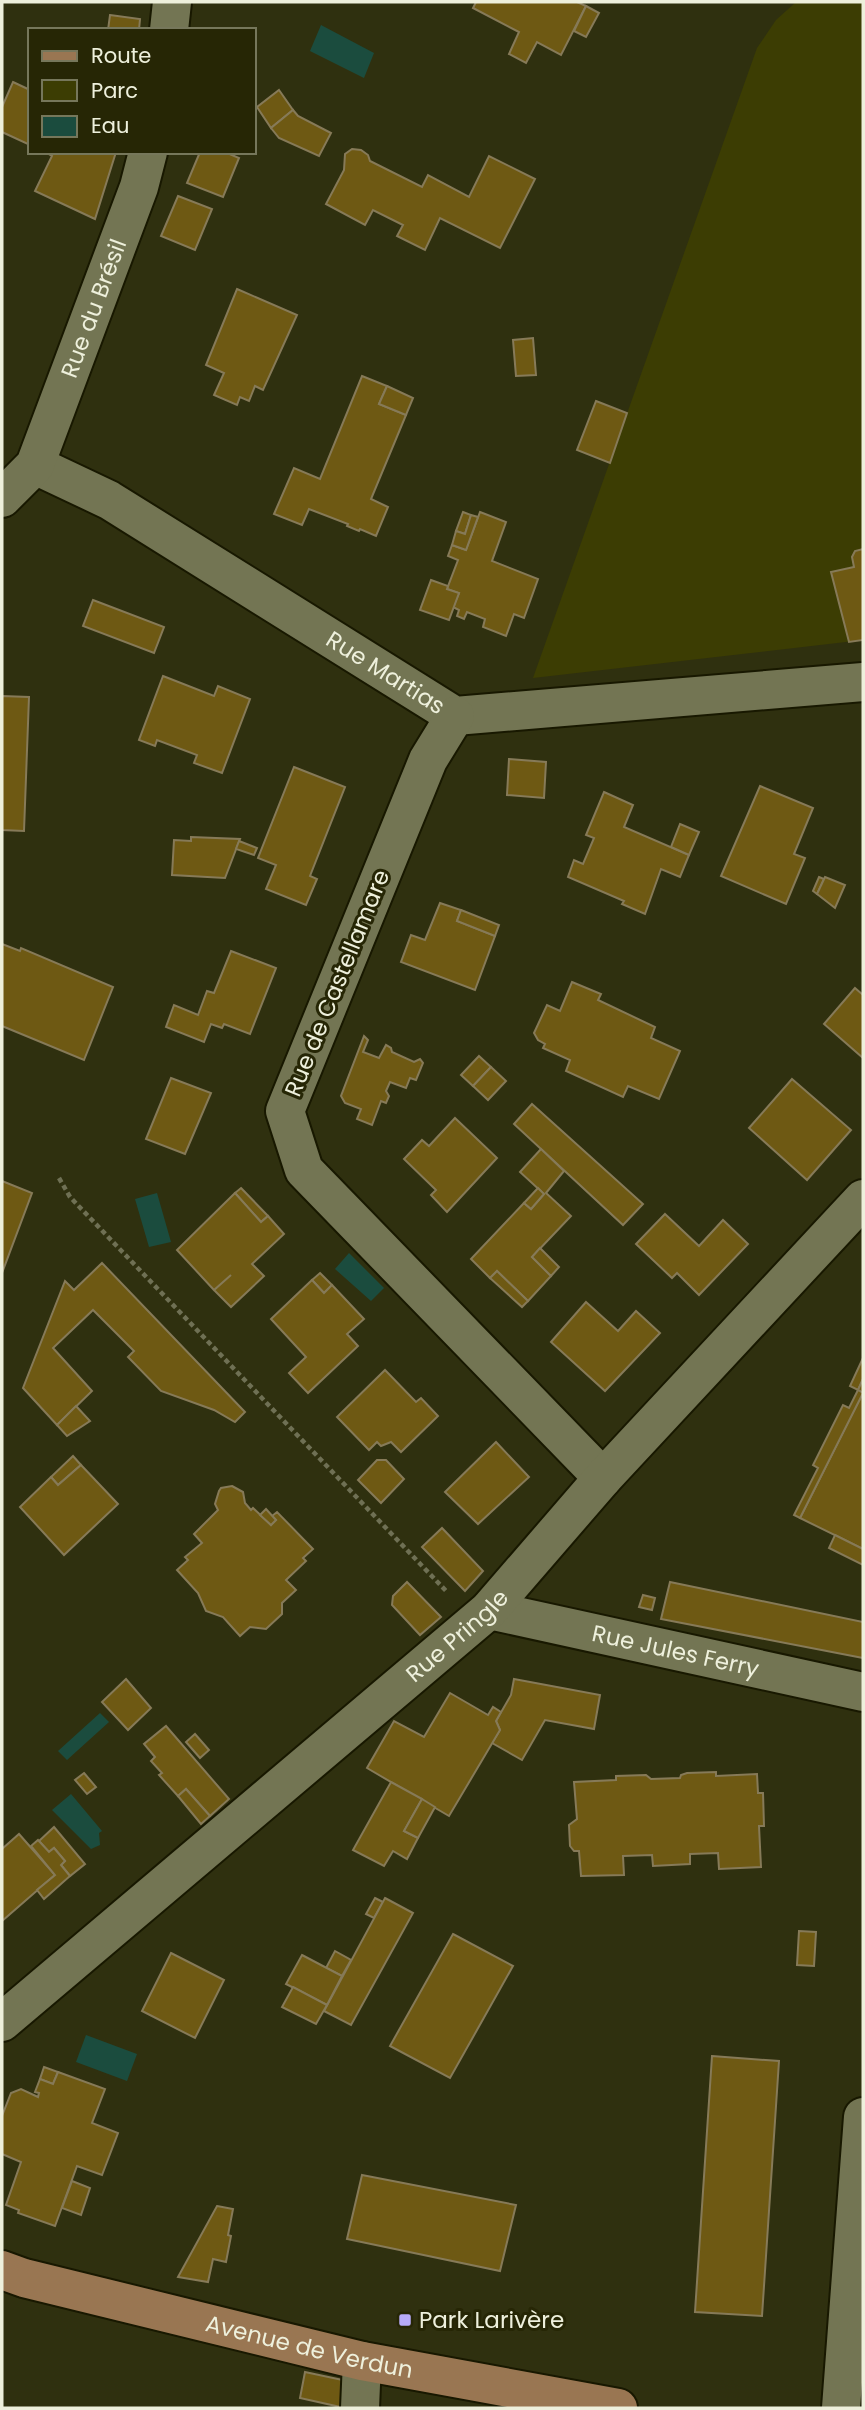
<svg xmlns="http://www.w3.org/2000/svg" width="865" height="2410" font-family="Poppins,sans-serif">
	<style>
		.green { fill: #3c3d03 }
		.water { fill: #1b4c3e }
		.building { fill: #6e5913; stroke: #867a58; stroke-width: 2 }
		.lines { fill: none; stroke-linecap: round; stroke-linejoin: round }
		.minor-casing { stroke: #181800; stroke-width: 42 }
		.major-casing { stroke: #181800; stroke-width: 42 }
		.path { stroke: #6f7054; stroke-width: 4.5; stroke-dasharray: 5 3.5; stroke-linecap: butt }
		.minor { stroke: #737553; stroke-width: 38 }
		.major { stroke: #997652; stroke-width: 38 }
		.poi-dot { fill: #b7abf8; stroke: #262605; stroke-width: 2.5 }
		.labels { text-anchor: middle; stroke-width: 6; stroke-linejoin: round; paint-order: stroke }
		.street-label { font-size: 23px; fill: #eef0dc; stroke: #262605 }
		.poi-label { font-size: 23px; fill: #eef0dc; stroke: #262605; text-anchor: start }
	</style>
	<rect width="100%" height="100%" fill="#2f300f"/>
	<!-- green -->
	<path class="green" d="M796,2H863V640L533,678L757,48L776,20Z"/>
	<!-- water -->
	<g class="water">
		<path d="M321,25L374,53L364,78L310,51Z"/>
		<path d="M157,1193L171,1242L149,1247L135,1199Z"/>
		<path d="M349,1253L384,1288L371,1301L335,1269Z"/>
		<path d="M100,1713L109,1722L67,1760L58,1751Z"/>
		<path d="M71,1794L102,1831L99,1833L100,1845L91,1849L52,1810Z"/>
		<path d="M86,2035L137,2054L127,2081L76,2062Z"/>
	</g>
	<!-- building -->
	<g class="building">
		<path d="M476,2H577L586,6L561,55L537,42L526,63L509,54L519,32L473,8Z"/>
		<path d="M586,6L599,13L586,37L574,31Z"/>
		<path d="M110,15L140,19L139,30H108Z"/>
		<path d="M13,82L30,90V145L2,132V107Z"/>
		<path d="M279,90L293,110L271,128L257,107Z"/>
		<path d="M293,110L298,116L331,133L319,156L279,138L271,128Z"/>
		<path d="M352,149L361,150L368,155L370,161L422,187L428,175L469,197L489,156L535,179L500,248L440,218L425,250L397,236L403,225L373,210L365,225L326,204L344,170L345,154Z"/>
		<path d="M45,152H116L95,219L35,191L52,156Z"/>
		<path d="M200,152H225L239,158L223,197L187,183Z"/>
		<path d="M178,196L212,209L195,250L161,236Z"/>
		<path d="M237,289L297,315L263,390L255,386L249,401L240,397L237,405L214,395L224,373L206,365Z"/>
		<path d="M533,338L536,375L516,376L513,340Z"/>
		<path d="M362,376L387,386L379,404L406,415L371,499L388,507L376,536L360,529L359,531L347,526L348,524L309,509L302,525L274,514L294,468L320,479Z"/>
		<path d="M387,386L413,398L406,415L379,404Z"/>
		<path d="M596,401L627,413L610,463L577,450Z"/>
		<path d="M463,512L471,515L465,534L456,531Z"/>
		<path d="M480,512L506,522L492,561L538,579L524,618L514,614L506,636L483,627L485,619L467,612L464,619L457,616L459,610L453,607L459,593L447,589L458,560L448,556L452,545L466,550Z"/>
		<path d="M471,515L478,517L466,550L452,545L456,531L465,534Z"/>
		<path d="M863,549V640L849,642L831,572L854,567L852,557L855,551Z"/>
		<path d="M431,580L448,586L447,589L459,593L449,620L420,610Z"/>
		<path d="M93,600L164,627L154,653L83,626Z"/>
		<path d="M163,676L214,696L218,686L250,699L222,773L194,763L197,755L157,740L155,746L139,740Z"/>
		<path d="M2,696L29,697L24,831L2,830Z"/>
		<path d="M509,759L546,762L544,798L507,795Z"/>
		<path d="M294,767L345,787L310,876L317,879L306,905L266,889L276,865L258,858Z"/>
		<path d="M760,786L813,808L794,854L805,858L786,904L721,876Z"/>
		<path d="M604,792L633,805L624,827L689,855L680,877L661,869L645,914L622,904L624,901L568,877L574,860L583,864L594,838L586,835Z"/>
		<path d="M680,824L699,832L689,855L671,847Z"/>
		<path d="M191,837L240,839L225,878L172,875L174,840L191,841Z"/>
		<path d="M239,841L257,848L254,855L236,849Z"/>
		<path d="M819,877L824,879L817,894L813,891Z"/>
		<path d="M825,877L845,885L835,908L817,894Z"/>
		<path d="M440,903L461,910L457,921L495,936L475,990L401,962L411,935L425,940Z"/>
		<path d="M461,910L499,925L495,936L457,921Z"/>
		<path d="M2,944L20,951L21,948L113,987L84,1060L2,1026Z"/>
		<path d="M231,951L276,968L250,1034L224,1024L222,1028L211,1024L204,1042L166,1027L174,1005L198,1015L207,991L214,993Z"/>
		<path d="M572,982L601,994L598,1000L655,1027L651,1038L680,1051L659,1099L628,1086L623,1097L566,1071L570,1060L543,1048L545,1044L538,1040L534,1033L547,1005L560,1011Z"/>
		<path d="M855,988L863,995V1058L824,1024Z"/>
		<path d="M364,1036L368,1040L363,1052L379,1058L386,1045L391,1048L392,1052L414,1062L420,1059L423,1063L416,1080L410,1078L406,1088L390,1082L386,1091L389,1096L386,1103L381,1101L372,1125L357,1119L361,1109L345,1103L341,1096Z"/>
		<path d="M479,1056L491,1067L473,1086L461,1075Z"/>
		<path d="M491,1067L506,1081L488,1100L473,1086Z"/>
		<path d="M171,1078L211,1093L185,1154L146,1139Z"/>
		<path d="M792,1079L851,1130L807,1180L749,1128Z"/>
		<path d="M532,1104L643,1204L623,1225L514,1124Z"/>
		<path d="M455,1118L497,1158L447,1212L431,1195L436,1190L404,1159L422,1140L429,1146Z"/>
		<path d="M541,1149L564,1171L546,1193L571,1216L532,1257L551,1276L528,1301L497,1271L490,1278L471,1259L524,1203L531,1209L544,1194L520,1172Z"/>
		<path d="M2,1181L32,1193L2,1273Z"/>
		<path d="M241,1188L268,1216L261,1222L235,1193Z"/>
		<path d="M538,1188L544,1194L531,1209L524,1203Z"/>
		<path d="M235,1193L261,1222L268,1216L284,1234L252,1264L264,1276L231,1307L214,1290L231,1275L214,1290L177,1250Z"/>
		<path d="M665,1214L699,1246L723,1220L748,1244L699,1295L677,1273L672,1278L636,1244Z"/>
		<path d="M540,1248L559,1267L551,1276L532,1257Z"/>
		<path d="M102,1263L245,1412L235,1422L214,1410L161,1391L128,1357L134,1351L93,1310L53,1348L92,1391L57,1425L23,1388L65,1281L74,1290Z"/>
		<path d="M497,1271L528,1301L522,1307L490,1278Z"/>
		<path d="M320,1273L332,1285L324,1293L312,1280Z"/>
		<path d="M312,1280L324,1293L332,1285L364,1319L347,1334L358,1346L308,1393L289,1373L306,1357L271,1319Z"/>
		<path d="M586,1302L618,1331L636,1311L660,1333L605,1391L551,1342Z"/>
		<path d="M863,1358V1379L858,1390L850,1386Z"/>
		<path d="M385,1370L416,1402L421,1398L438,1416L401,1452L391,1442L381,1446L377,1442L369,1450L337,1417Z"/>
		<path d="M863,1379V1549L800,1518L863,1393L858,1390Z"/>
		<path d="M858,1390L863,1393L800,1518L794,1515L818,1468L813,1465L843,1405L849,1408Z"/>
		<path d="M76,1406L90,1421L67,1436L57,1425Z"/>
		<path d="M496,1442L529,1477L478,1524L445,1492Z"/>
		<path d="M73,1456L81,1465L58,1485L51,1477Z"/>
		<path d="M377,1460H386L404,1479L381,1503L358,1480Z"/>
		<path d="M81,1465L118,1504L64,1555L20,1507L51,1477L58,1485Z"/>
		<path d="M232,1486L243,1492L245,1503L251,1510L253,1508L271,1525L276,1520L272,1516L277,1512L313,1549L303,1558L306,1561L286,1580L296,1590L282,1603V1614L266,1629L250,1627L240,1636L223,1617L206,1611L198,1593L177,1570L188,1560L185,1557L202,1543L194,1534L218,1510L215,1504L219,1491L221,1488Z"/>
		<path d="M266,1509L276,1520L271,1525L260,1515Z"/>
		<path d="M442,1528L483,1571L465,1591L422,1547Z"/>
		<path d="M835,1535L863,1549V1565L829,1548Z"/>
		<path d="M407,1582L441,1617L420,1635L392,1605L393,1596Z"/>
		<path d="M670,1582L863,1622V1658L661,1619Z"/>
		<path d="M643,1595L655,1598L652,1610L639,1607Z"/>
		<path d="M126,1679L151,1708L128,1730L102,1702Z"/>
		<path d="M514,1679L600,1695L594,1729L545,1720L522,1760L492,1743L500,1730L496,1721L511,1695Z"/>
		<path d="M450,1693L488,1715L493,1707L501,1712L496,1721L500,1730L449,1816L367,1768L394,1721L424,1737Z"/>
		<path d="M166,1726L229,1799L210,1816L186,1789L178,1796L159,1775L162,1773L151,1761L155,1757L144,1744Z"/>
		<path d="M195,1734L209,1750L200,1758L186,1742Z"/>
		<path d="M716,1772V1776L757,1774L758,1793H763L764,1826H759L761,1867L719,1869L718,1853L690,1854V1864L653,1866L652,1855L623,1856L624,1875L581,1876L579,1851H574L570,1846L569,1825L577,1819L574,1782L616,1780V1776L646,1775L651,1779L680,1778L681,1775L687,1773Z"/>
		<path d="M84,1773L96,1787L87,1794L75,1780Z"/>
		<path d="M391,1782L422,1799L404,1831L418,1838L407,1859L393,1851L384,1866L353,1850Z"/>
		<path d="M186,1789L210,1816L201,1824L178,1796Z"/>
		<path d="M422,1799L435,1807L418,1838L404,1831Z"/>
		<path d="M54,1827L85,1864L70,1876L61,1865L65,1861L54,1848L49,1852L39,1841Z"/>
		<path d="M19,1834L55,1875L2,1921V1849Z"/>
		<path d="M38,1840L49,1852L54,1848L65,1861L61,1865L70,1876L44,1899L37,1890L55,1875L31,1846Z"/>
		<path d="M375,1898L383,1902L374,1918L366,1914Z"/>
		<path d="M385,1898L413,1913L351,2025L324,2011Z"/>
		<path d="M799,1931L816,1932L814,1966L797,1965Z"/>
		<path d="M453,1934L513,1966L450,2078L390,2046Z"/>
		<path d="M335,1951L351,1960L342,1976L326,1968Z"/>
		<path d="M171,1953L224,1980L195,2038L142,2011Z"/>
		<path d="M302,1955L342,1976L327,2005L286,1984Z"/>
		<path d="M293,1987L327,2005L316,2024L282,2007Z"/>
		<path d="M712,2056L779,2061L762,2316L695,2312Z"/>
		<path d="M44,2067L58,2072L53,2084L40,2079Z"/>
		<path d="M58,2072L105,2089L92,2123L118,2133L102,2175L77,2166L55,2226L18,2213L19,2210L6,2205L21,2162L2,2154V2116L11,2093L21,2089L38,2097L39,2093L35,2092L40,2079L53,2084Z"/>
		<path d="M362,2175L516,2205L500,2271L347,2239Z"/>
		<path d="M72,2181L90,2188L81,2215L62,2208Z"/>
		<path d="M217,2206L233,2209L228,2235L231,2236L226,2262L213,2259L208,2282L178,2277Z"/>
		<path d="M305,2372L352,2382L345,2408L300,2398Z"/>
	</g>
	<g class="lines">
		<!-- minor casing -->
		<g class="minor-casing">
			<g id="minor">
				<path d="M169,30L172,2"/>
				<path id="s1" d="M35,465L109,500L455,716L863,682"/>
				<path id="s2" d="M2,498L35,465L139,187L148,152"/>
				<path d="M455,716L428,760L285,1111L304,1170L603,1478"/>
				<path id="s3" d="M489,1610L863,1692"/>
				<path id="s4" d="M2,2022L489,1610L603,1478L863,1199"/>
				<path d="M360,2408L362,2361"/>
				<path d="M841,2408L863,2117"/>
			</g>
		</g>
		<!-- major casing -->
		<g class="major-casing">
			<g id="major">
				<path id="s5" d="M2,2270L24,2278L362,2361L618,2408"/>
			</g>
		</g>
		<!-- path -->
		<path class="path" d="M59,1178L70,1197L448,1593"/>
		<!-- minor -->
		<use href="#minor" class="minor"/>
		<!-- major -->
		<use href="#major" class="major"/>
	</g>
	<!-- markers -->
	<rect class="poi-dot" x="398" y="2313" width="14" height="14" rx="3.5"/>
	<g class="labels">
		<!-- street labels -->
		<g class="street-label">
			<text dy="8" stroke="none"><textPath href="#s2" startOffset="214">Rue du Brésil</textPath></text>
			<text dy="8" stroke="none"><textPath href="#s1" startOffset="408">Rue Martias</textPath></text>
			<text transform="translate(337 983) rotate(-68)" y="8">Rue de Castellamare</text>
			<text dy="8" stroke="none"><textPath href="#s4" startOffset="597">Rue Pringle</textPath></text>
			<text dy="8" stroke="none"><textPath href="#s3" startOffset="191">Rue Jules Ferry</textPath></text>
			<text dy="8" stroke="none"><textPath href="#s5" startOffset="317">Avenue de Verdun</textPath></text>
		</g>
		<!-- poi labels -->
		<g class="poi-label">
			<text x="419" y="2328">Park Larivère</text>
		</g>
	</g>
	<!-- border -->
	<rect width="865" height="2410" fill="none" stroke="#eef0dc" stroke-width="7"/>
	<!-- legend -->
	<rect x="28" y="28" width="228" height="126" fill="#262605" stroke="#76775b" stroke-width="2"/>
	<rect x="42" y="51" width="35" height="10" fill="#997652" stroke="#76775b" stroke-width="2"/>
	<text x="91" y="63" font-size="21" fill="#eef0dc">Route</text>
	<rect x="42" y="80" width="35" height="21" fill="#3c3d03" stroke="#76775b" stroke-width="2"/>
	<text x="91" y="98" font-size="21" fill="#eef0dc">Parc</text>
	<rect x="42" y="116" width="35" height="21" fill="#1b4c3e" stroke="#76775b" stroke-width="2"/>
	<text x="91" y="133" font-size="21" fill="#eef0dc">Eau</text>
</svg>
